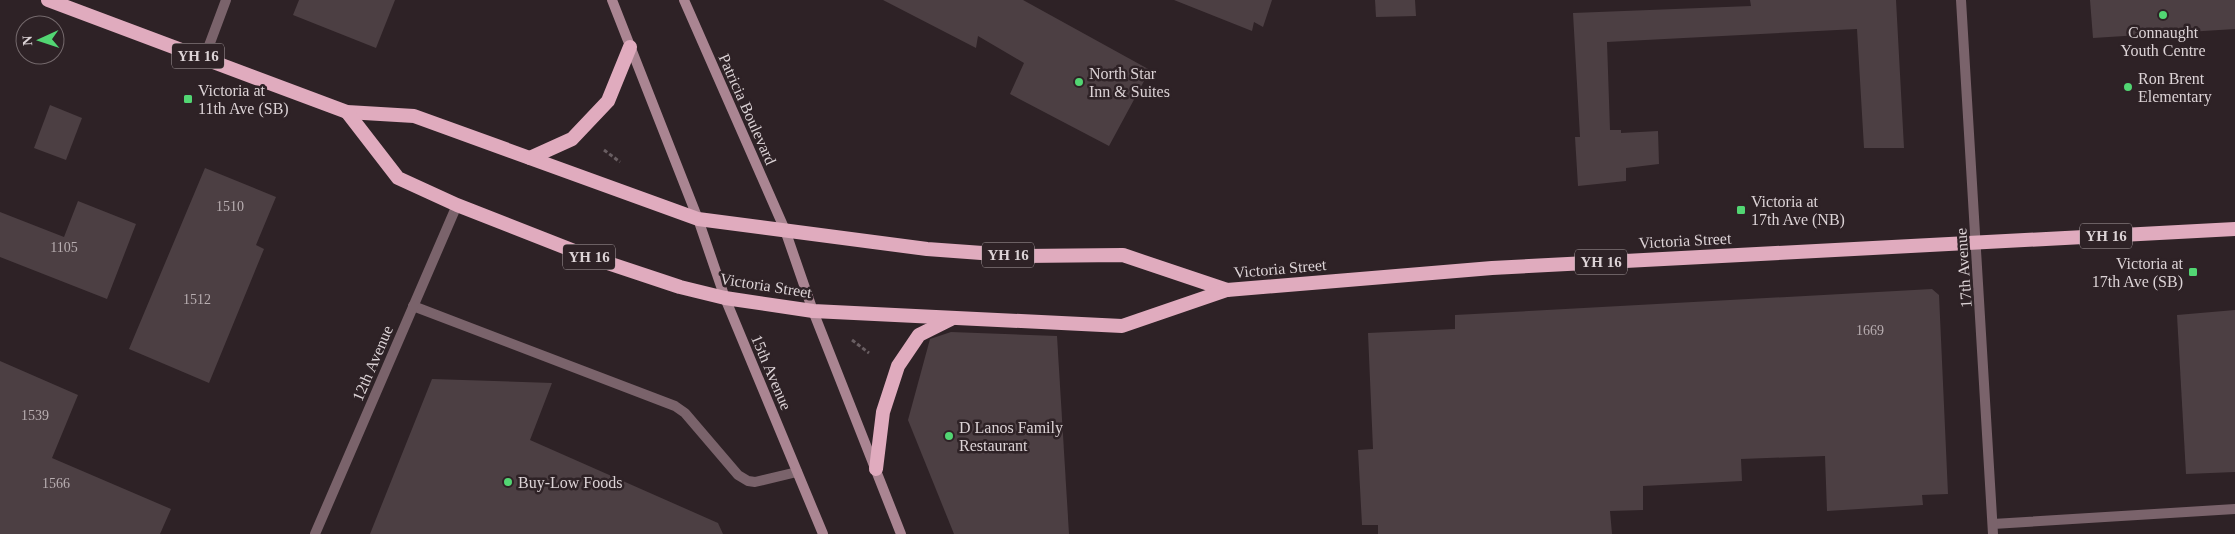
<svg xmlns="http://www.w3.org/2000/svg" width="2235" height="534" font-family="Georgia,serif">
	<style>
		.building { fill: #4c3f43 }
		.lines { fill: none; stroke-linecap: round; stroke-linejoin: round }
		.path { stroke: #695e62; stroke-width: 3; stroke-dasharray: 4 2.5; stroke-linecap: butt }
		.service { stroke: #7a636b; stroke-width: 10 }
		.minor { stroke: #7a636b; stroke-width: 10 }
		.tertiary { stroke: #7a636b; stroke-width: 10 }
		.secondary { stroke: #aa8592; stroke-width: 10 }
		.trunk { stroke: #e0abbe; stroke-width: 14 }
		.poi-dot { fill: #52d673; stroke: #2e2226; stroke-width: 2 }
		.labels { text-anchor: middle; stroke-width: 5; stroke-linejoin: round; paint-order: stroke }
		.number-label { font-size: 14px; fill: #b8aeb1 }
		.shield { fill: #2e2226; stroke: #a89ea1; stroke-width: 1 }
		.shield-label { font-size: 15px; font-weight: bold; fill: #dcd3d6 }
		.poi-label { font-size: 16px; fill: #dcd3d6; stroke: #2e2226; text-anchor: start }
		.street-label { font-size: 16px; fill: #dcd3d6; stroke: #2e2226 }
	</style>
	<rect width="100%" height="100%" fill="#2e2226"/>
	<!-- building -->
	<g class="building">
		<path d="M299,0H395L376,48L293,15Z"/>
		<path d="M883,0H1023L1150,70L1109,146L1010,94L1024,63L978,36L976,48Z"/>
		<path d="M1174,0H1272L1263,27L1254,22L1252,31Z"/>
		<path d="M1375,0H1415L1416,16L1376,17Z"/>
		<path d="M1750,0H1896L1904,148H1864L1857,29L1607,42L1610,130H1621V133L1658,131L1659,164L1626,168V181L1578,186L1575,137H1580L1573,13L1751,6Z"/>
		<path d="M2090,0H2235V29L2093,38Z"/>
		<path d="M50,105L82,118L66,160L34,148Z"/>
		<path d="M205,168L276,197L256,245L264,249L209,383L129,349Z"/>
		<path d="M78,201L136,224L107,299L0,257V212L64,237Z"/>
		<path d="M1932,289L1939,295L1948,494L1922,495L1923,505L1827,511L1825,456L1741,459L1742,481L1643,486V510L1610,511L1612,534H1378V525H1362L1358,450L1373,449L1368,333L1455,329V315Z"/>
		<path d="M2235,310V472L2186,474L2177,315Z"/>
		<path d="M951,332L1057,336L1069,534H954L908,420L930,339Z"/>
		<path d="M0,361L78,395L52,458L171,509L160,534H0Z"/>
		<path d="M432,379L552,383L530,440L718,523L723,534H370Z"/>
	</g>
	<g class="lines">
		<!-- path -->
		<g class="path">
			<path d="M604,150L620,162"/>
			<path d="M852,340L869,353"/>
		</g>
		<!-- service -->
		<g class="service">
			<path d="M204,59L226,0"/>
			<path d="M413,306L675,406L685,413L738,475L748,481L755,482L797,472"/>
			<path d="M1993,524L2235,509"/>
		</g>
		<!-- minor -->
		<path class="minor" d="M315,534L457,205"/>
		<!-- tertiary -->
		<path class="tertiary" d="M1961,0L1993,534"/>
		<!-- secondary -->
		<g class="secondary">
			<path d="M612,0L698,219L725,298L823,534"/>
			<path d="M684,0L785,230L813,311L901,534"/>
		</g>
		<!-- trunk -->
		<g class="trunk">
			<path d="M48,0L347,112L414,116L698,219L927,249L1023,256L1123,255L1227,290"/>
			<path d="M347,112L398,178L457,205L587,256L680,287L725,298L813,311L1122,326L1227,290L1492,268L2235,229"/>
			<path d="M530,158L572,139L608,101L630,47"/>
			<path d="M876,469L883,412L898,366L919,335L951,319"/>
		</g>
	</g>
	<!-- markers -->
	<g class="poi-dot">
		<circle cx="2163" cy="15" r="5"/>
		<circle cx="1079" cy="82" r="5"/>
		<circle cx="2128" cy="87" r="5"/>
		<rect x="183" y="94" width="10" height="10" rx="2.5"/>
		<rect x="1736" y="205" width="10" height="10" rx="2.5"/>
		<rect x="2188" y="267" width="10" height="10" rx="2.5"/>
		<circle cx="949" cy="436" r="5"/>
		<circle cx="508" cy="482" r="5"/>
	</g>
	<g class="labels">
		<!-- number labels -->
		<g class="number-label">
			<text x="230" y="211">1510</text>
			<text x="64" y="252">1105</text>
			<text x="197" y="304">1512</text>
			<text x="1870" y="335">1669</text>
			<text x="35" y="420">1539</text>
			<text x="56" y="488">1566</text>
		</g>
		<!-- shield labels -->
		<g class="shield">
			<rect x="172" y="43.5" width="52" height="25" rx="4"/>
			<rect x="2080" y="223.5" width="52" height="25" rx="4"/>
			<rect x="982" y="242.5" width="52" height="25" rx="4"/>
			<rect x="563" y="244.5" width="52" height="25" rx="4"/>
			<rect x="1575" y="249.5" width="52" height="25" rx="4"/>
		</g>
		<g class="shield-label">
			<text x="198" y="61">YH 16</text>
			<text x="2106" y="241">YH 16</text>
			<text x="1008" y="260">YH 16</text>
			<text x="589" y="262">YH 16</text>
			<text x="1601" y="267">YH 16</text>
		</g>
		<!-- poi labels -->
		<g class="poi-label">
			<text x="2163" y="38" text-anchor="middle">Connaught<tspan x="2163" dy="18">Youth Centre</tspan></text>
			<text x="1089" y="79">North Star<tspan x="1089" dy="18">Inn &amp; Suites</tspan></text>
			<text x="2138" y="84">Ron Brent<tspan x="2138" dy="18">Elementary</tspan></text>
			<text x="198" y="96">Victoria at<tspan x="198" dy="18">11th Ave (SB)</tspan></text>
			<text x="1751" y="207">Victoria at<tspan x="1751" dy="18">17th Ave (NB)</tspan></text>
			<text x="2183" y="269" text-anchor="end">Victoria at<tspan x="2183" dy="18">17th Ave (SB)</tspan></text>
			<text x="959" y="433">D Lanos Family<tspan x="959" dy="18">Restaurant</tspan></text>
			<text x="518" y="488">Buy-Low Foods</text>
		</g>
		<!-- street labels -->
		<g class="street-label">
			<text transform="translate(748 109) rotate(66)" y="6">Patricia Boulevard</text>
			<text transform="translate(1685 240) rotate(-3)" y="6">Victoria Street</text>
			<text transform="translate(1280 268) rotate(-5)" y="6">Victoria Street</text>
			<text transform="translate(1963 268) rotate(-94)" y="6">17th Avenue</text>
			<text transform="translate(766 285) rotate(9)" y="6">Victoria Street</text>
			<text transform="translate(372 363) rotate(-67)" y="6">12th Avenue</text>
			<text transform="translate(772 372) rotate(67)" y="6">15th Avenue</text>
		</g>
	</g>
	<!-- north arrow -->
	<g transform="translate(40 40) rotate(267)"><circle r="24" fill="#2e2226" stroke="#74696c"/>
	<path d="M0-4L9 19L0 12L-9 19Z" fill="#52d673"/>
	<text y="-8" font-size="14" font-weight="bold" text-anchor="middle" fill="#dcd3d6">N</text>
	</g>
</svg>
